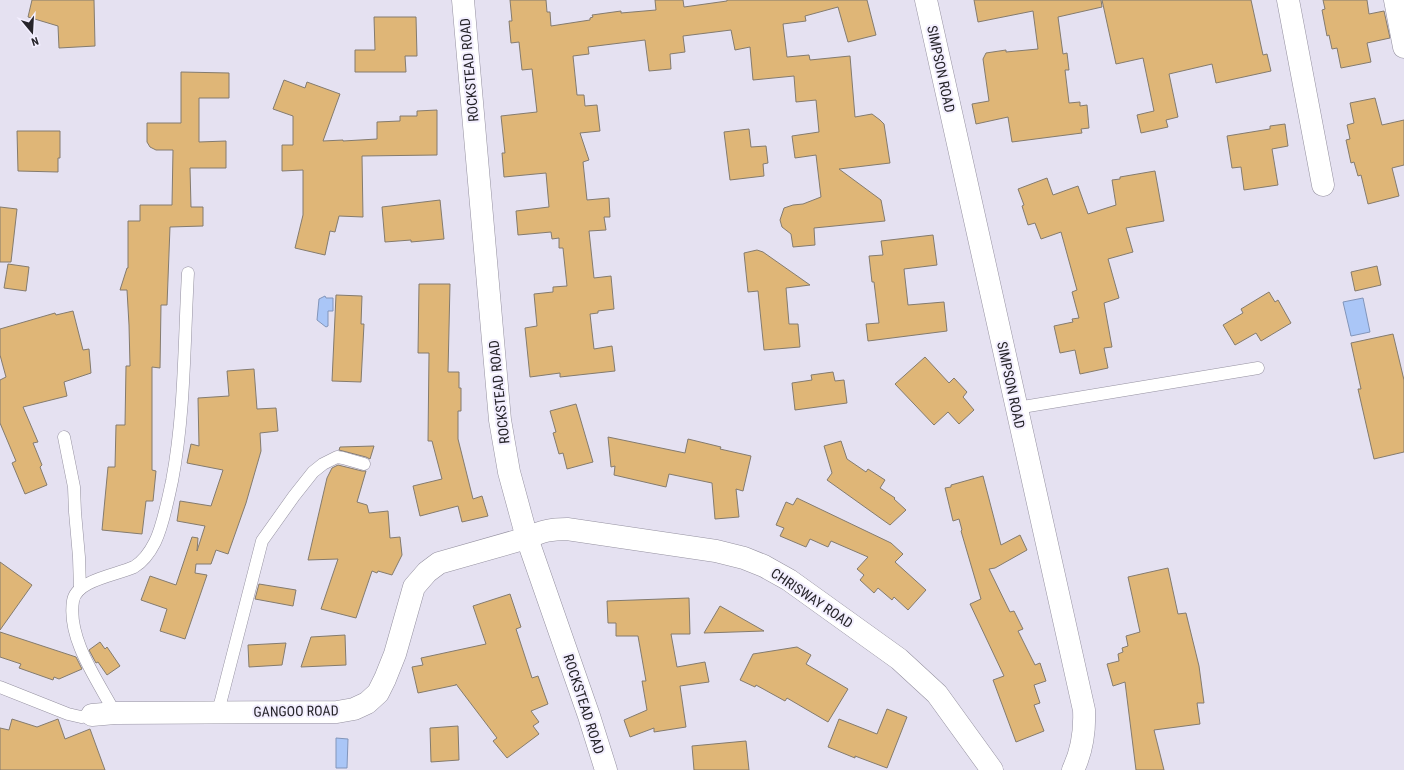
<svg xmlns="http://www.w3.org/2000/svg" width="1404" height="770" font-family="'Roboto Condensed',sans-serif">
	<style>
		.water { fill: #aac6f7; stroke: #8295ba }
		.building { fill: #dfb677; stroke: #847b6e }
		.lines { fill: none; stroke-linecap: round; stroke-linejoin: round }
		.lane-casing { stroke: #9591a0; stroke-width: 13 }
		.street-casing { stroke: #9591a0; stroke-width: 23 }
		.lane { stroke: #fff; stroke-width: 12 }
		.street { stroke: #fff; stroke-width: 22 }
		.labels { text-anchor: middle; stroke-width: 4; stroke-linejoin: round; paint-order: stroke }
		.street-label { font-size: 14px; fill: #26242a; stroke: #f2eefe }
	</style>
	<rect width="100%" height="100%" fill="#e5e1f1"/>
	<!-- water -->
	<g class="water">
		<path d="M325,296L326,298H333V311H328V326L326,327L317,320L319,299Z"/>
		<path d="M1363,298L1370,332L1351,336L1343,302Z"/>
		<path d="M336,738L348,739L347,768H336Z"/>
	</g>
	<!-- building -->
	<g class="building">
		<path d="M32,0H94L95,46L59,48L58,26L28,17Z"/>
		<path d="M510,0H546L547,12H550L551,26L590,20V18L593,17L592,15L621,11V13L656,10L655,0H683L684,7L727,1V0H867L876,35L848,42L838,7L805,16L806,21L783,24L787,57L809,55L810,60L850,56L855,117L872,114L880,120L884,124L890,163L839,169L881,200L885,221L814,228L815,245L793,247L791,234L782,227L780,220L784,208L793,205L803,204L821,197L816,155L795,158L792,136L819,132L816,100L796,102L794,76L753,80L750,47L735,50L731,30L683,36L685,52L670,54L671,69L649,71L645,40L588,47L589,54L573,56L577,95H584L585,106L597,105L600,131L580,133L589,160L583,162L587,200L609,198L610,217H604L606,230L589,231L594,278L611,276L614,309L598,311V313L590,314L594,349L612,346L615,371L560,377V373L530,377L525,328L537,326L534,294L553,292V287L567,286L563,248H559V238L552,239L551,232L518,235L516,211L549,207L546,173L504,177L502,153H505L501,116L537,112L532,69L522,70L519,42L511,43L509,21H512Z"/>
		<path d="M974,0H1101L1102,7L1058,17L1063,54L1067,53L1069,70H1065L1069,103L1080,102V106L1087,105L1089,128L1081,129L1082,133L1012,142L1008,117L976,124L972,104L989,101L983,59L986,53L1006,50V52L1038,49L1033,11L978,22Z"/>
		<path d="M1102,0H1251L1263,55L1267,54L1271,71L1216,83L1212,64L1169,74L1178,117L1166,120L1168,127L1141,133L1137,115L1154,111L1143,58L1116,64Z"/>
		<path d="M1323,0H1367L1369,14L1384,11L1390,38L1367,43L1371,62L1341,68L1337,48L1332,49L1329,35L1327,36L1322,10L1325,9Z"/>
		<path d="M374,17H416L417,56H405L406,72H355V50H375Z"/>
		<path d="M181,72L229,73V98H199V142L226,141V168H190L191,207H203V226L170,227L167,305H161L160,368L152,367V470L156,471L153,501H146L142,534L102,530L108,467H115L116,425H125L126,366H130L129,325L127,290H120L127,268H128V221H140V205H172L173,150H156L150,147L147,142V123H181Z"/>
		<path d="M284,80L305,88L307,82L340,94L323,141L343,140V141L377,139V122L400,121V116H417V111L437,110V155L362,156L363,217L339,216L335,232L330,231L325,255L295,248L303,215V170L282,171V145H293V116L273,109Z"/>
		<path d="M1375,98L1382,125L1404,120V165L1392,168L1399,196L1368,204L1361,175L1358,176L1354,162L1351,163L1346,140L1350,139L1347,125L1354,123L1350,103Z"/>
		<path d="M1285,124L1288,146L1272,149L1278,185L1244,190L1241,167L1232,168L1227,136L1270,129V126Z"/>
		<path d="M749,129L751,147L766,146L768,163L763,164L764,176L730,180L724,132Z"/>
		<path d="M17,131H60V158H58V172L18,171Z"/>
		<path d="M1155,171L1164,221L1126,228L1133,252L1108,259L1119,298L1104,303L1112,347L1104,348L1108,368L1080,374L1075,350L1060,353L1054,326L1073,322L1072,319L1079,318L1072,292L1077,290L1061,232L1041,239L1035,223L1028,225L1022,206L1024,205L1018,189L1047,178L1053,195L1078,186L1088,214L1116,205L1112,180L1120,179V177Z"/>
		<path d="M440,200L444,239L411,242V240L385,242L382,207Z"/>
		<path d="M0,207L17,209L11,262H0Z"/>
		<path d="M933,235L937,265L904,269L908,305L944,302L947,331L868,341L866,324L879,323L874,282H872L869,256L883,255L881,241Z"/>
		<path d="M757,250L763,252L810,285L786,288L789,324H798L800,347L764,350L758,291L748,292L744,253Z"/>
		<path d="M8,264L29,267L26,291L4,288Z"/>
		<path d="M1377,266L1381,285L1355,291L1351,272Z"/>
		<path d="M419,284H450L448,372H459V388H461V411H458V439L473,499L482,496L488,516L462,522L458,506L420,516L413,486L442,479L432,441H428L429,353H418Z"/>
		<path d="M1269,292L1275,302L1278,300L1291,323L1261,341L1256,333L1235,345L1223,325L1243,313L1241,309Z"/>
		<path d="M336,295L362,296L361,324H364L361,382L332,381Z"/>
		<path d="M73,311L83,350L89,349L91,373L64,382L67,396L23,407L38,442L33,443L42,465L40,467L47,485L25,494L12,463L16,461L13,454L0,423V380L6,377L0,355V329L55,313L56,315Z"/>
		<path d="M1393,334L1404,380V452L1374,459L1358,389H1361L1351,343Z"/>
		<path d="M925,357L949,383L954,378L967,392L963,397L974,410L959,424L948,412L934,425L895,384Z"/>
		<path d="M254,369L257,409L276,408L278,431L260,433L261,451L246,503L228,554L216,550L211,564H196L195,573L207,575L185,639L160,631L167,609L141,600L150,576L176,585L192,537L198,538L197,551L205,526L177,521L180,501L211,506L223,470L187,463L191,444L199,446L198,398L229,396L227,371Z"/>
		<path d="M833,372L835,381L844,380L847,403L795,410L792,383L812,380L811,375Z"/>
		<path d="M576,404L593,462L567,469L563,453L559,454L553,433L556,432L550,411Z"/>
		<path d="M608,437L685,453L688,439L721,447L720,449L751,456L743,491L736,489L739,517L715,519L712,483L669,474L666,487L614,475L615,466L611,467Z"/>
		<path d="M841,441L847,459L866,472L868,469L885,480L880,488L895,498L894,499L906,510L890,525L827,480L832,473L824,446Z"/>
		<path d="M374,446L370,459L366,457L339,450L340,447Z"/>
		<path d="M338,465L362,471H366L357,502L367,505L369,513L388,511L390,538L400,537L402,555L392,575L378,571L377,573L372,571L356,618L321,609L338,559L308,560L327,478L332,468Z"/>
		<path d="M983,476L1001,545L1020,535L1027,550L995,568L989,569L1010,612L1014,611L1023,629L1018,631L1035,665L1040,663L1046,681L1034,685L1040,703L1034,705L1044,731L1016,742L993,680L1004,676L970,604L981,599L961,531L962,530L959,519L953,521L945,488L951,487V485Z"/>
		<path d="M797,498L891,543L903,554L895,562L926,590L908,610L894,597L892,600L878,588L874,593L860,580L864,575L857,569L868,557L831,541L828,547L810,539L806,547L780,536L784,528L776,525L786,502L793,505Z"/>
		<path d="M0,562L32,585L0,630Z"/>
		<path d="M1168,568L1178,614L1186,613L1199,666L1204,703H1197L1200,724L1154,730L1164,770H1136L1125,682L1113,686L1107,664L1119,661L1118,654L1123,652L1122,648L1128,646L1126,636L1140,632L1128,577Z"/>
		<path d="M259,584L296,590L293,606L255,599Z"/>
		<path d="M510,594L521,627L516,629L532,678L538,676L548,704L531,711L539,722L533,726L539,734L507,758L493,741L497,738L456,684V685L418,693L412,667L423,665L421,658L486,644L473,606Z"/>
		<path d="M689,598L690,634H671L677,667L705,662L709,682L680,686L686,727L654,732V728L630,737L624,720L647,710L642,681H646L638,636H616V623H608L607,601Z"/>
		<path d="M720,606L764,631L704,633Z"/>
		<path d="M0,632L76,657L82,669L59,679L54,677L53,680L19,668L21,664L0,657Z"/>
		<path d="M345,635L346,665L301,667L311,637Z"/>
		<path d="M100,642L105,649L107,647L120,666L107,675L98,662L96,663L89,650Z"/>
		<path d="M286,643L282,665L249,667L248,645Z"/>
		<path d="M797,647L811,655L806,664L848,689L828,722L787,698L785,701L756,685L755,687L740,680L753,654Z"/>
		<path d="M887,709L907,717L887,768L855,756V758L828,747L839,719L877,734Z"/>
		<path d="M12,719L37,727L58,719L65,739L90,729L105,770H0V728L9,730Z"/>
		<path d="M458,726L459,760L431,762L430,728Z"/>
		<path d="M746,741L749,770H694L692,746Z"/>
	</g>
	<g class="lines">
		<!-- lane casing -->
		<g class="lane-casing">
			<g id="lane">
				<path d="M1016,408L1258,368"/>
				<path d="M64,437L74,487L75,512L79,557L80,589"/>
				<path d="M0,687L68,714L81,717L92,715"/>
				<path d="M218,712L262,541L294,496L313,472L323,464L337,457L343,458L364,464"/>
				<path d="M115,713C98,681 67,639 73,601C76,580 117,575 134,567C144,561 150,552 155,542C163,526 168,499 172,481C185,413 184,342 188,273"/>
			</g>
		</g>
		<!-- street casing -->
		<g class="street-casing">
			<g id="street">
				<path d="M463,0L500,420L509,472L527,538L589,716L606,770"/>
				<path d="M926,0L1084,710C1085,731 1082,751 1073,770"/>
				<path d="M1288,0L1323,185"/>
				<path d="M1395,0L1404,47"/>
				<path d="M92,715L115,713L337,712L354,709L367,703L378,693L385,679L395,654L414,587L427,572L439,563L527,538C542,531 551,529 567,529L716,551L744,558L764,566L789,580L899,659L937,694L992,770"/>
			</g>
		</g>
		<!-- lane -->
		<use href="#lane" class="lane"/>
		<!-- street -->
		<use href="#street" class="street"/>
	</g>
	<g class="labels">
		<!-- street labels -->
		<g class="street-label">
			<text transform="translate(941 69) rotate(78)" y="5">SIMPSON ROAD</text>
			<text transform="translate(469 70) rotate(-95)" y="5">ROCKSTEAD ROAD</text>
			<text transform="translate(1011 385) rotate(78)" y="5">SIMPSON ROAD</text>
			<text transform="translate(499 392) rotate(-96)" y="5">ROCKSTEAD ROAD</text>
			<text transform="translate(812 598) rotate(34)" y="5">CHRISWAY ROAD</text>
			<text transform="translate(584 704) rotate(72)" y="5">ROCKSTEAD ROAD</text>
			<text transform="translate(296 711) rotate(-1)" y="5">GANGOO ROAD</text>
		</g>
	</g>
	<!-- north arrow -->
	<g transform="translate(32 32) rotate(162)" stroke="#f2eefe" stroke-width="3" paint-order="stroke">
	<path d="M0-3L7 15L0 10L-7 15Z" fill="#26242a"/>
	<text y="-6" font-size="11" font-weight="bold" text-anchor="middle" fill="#26242a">N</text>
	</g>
</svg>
